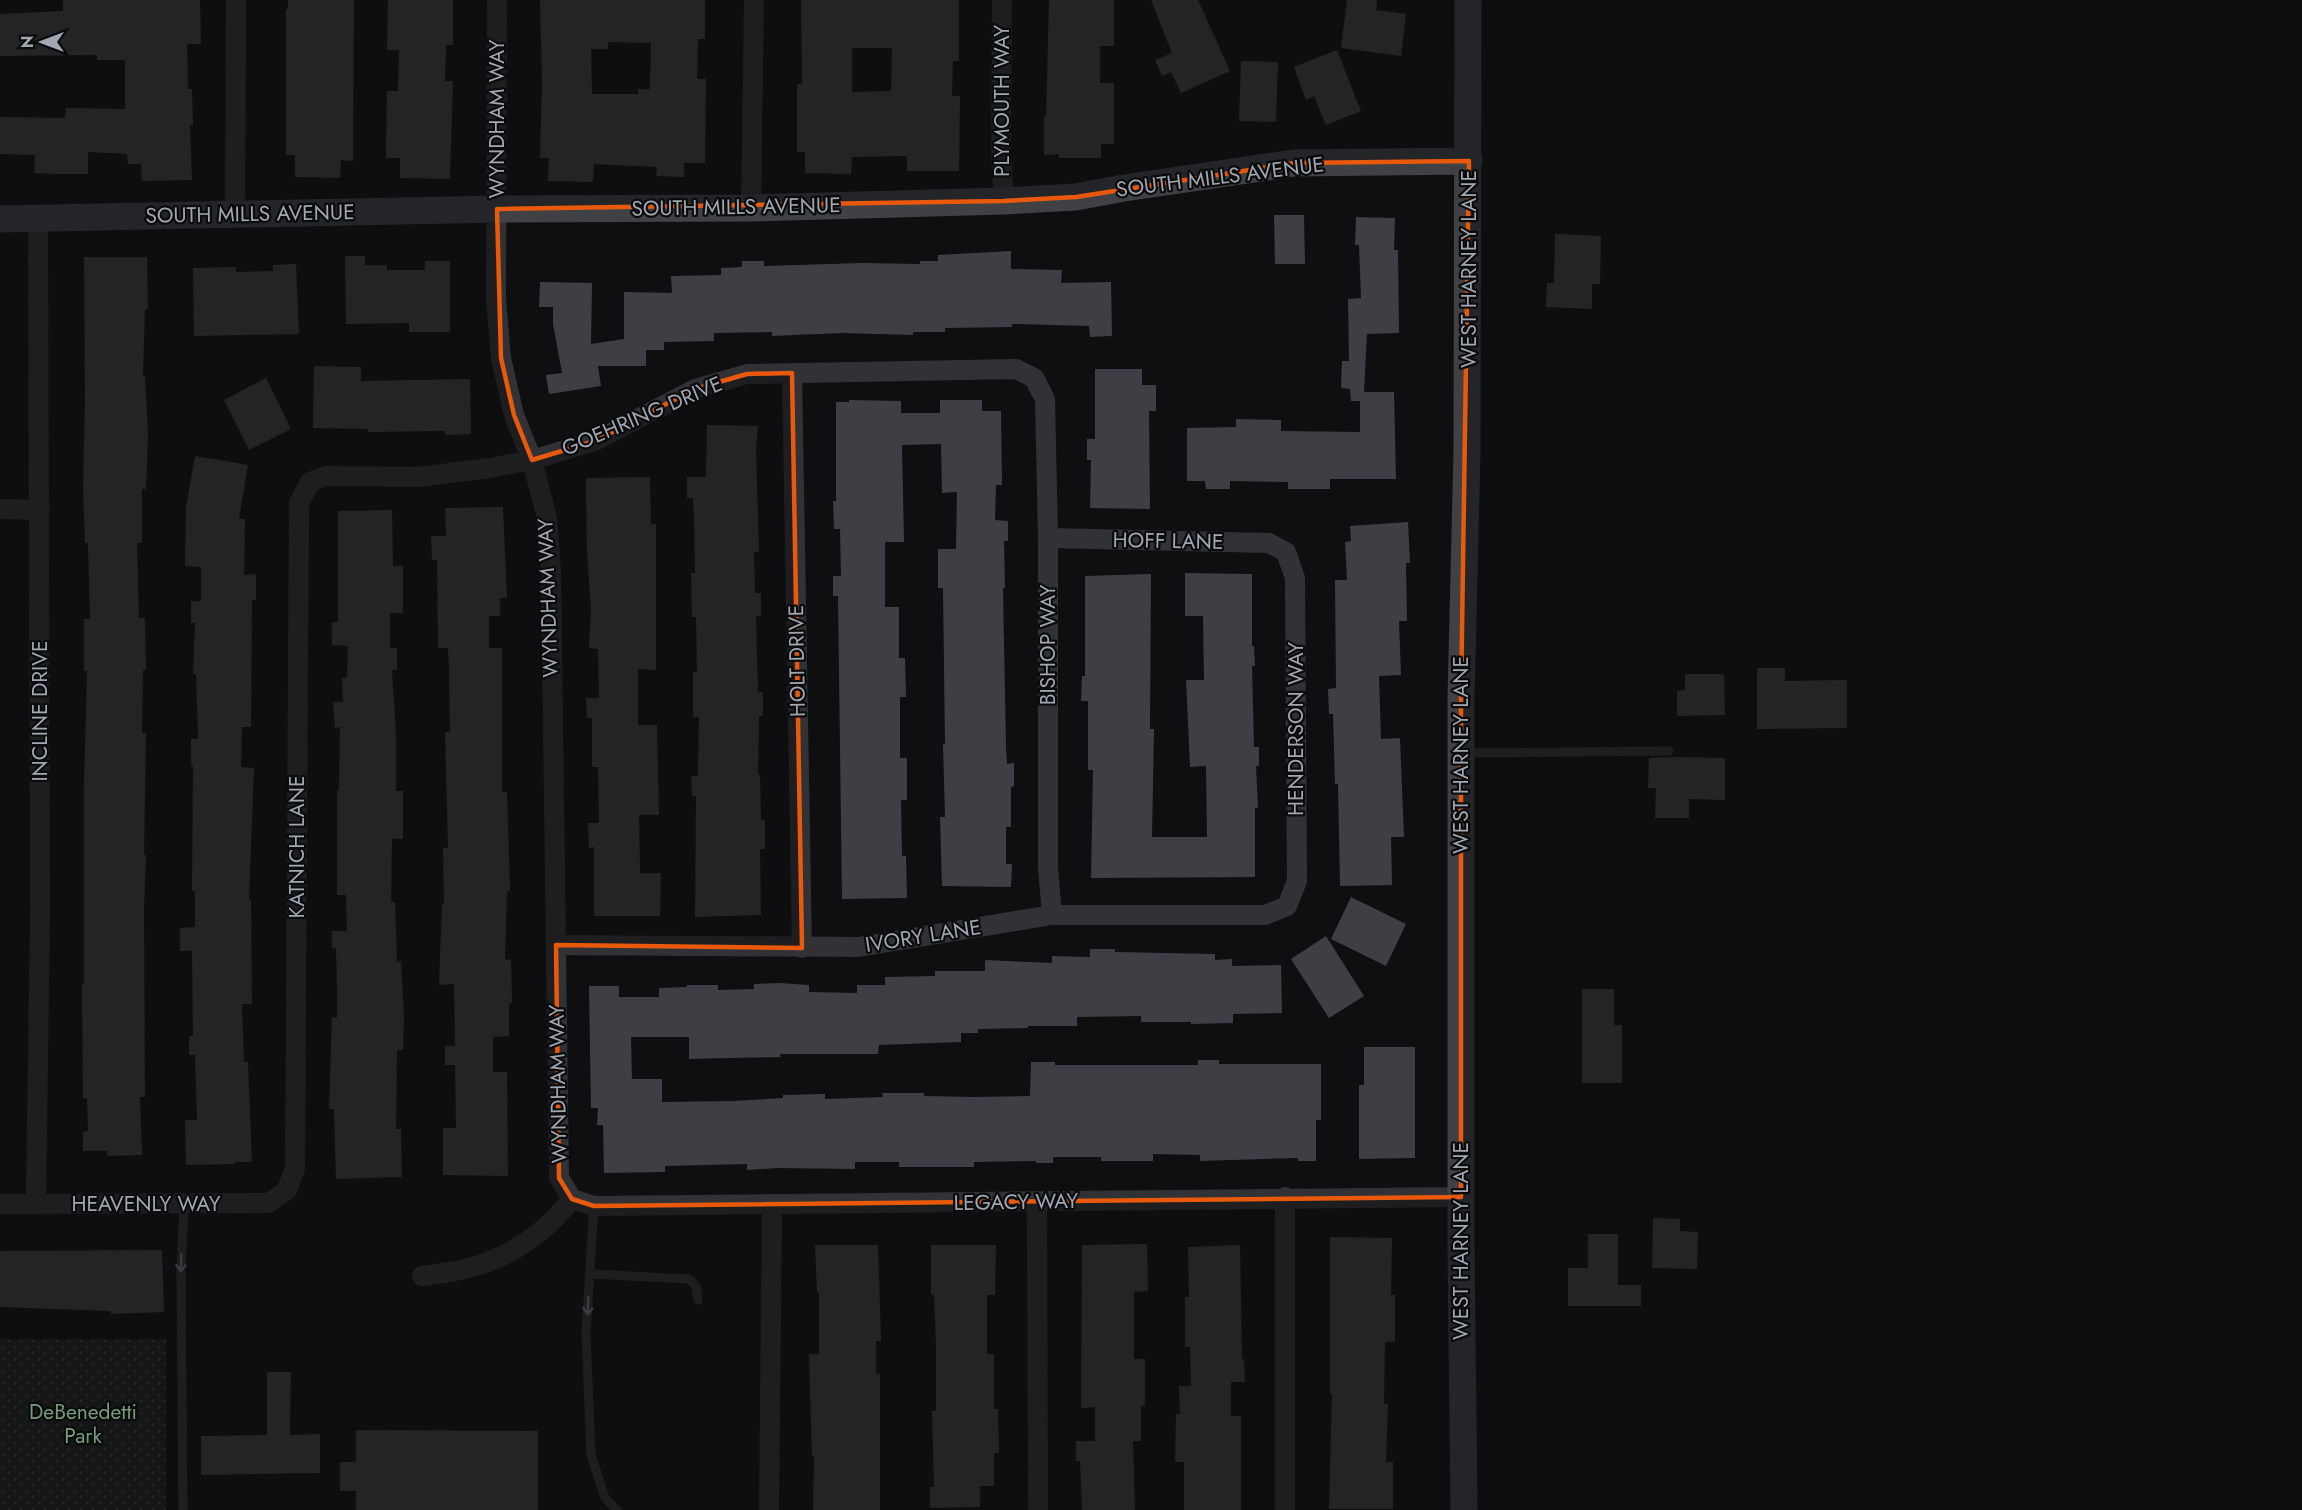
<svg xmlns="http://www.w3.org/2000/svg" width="2302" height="1510" font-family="Jost,sans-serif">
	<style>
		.park { fill: url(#park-dots) }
		.building { fill: #3e3f44; fill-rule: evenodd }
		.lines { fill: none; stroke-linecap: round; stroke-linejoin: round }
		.lane { stroke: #313235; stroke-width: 9 }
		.street { stroke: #313235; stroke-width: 20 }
		.secondary { stroke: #3f4145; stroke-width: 27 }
		.oneway { stroke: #6f7279 }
		.marked { fill: none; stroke: #e8590c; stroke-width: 4.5; stroke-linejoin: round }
		.labels { text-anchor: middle; stroke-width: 4.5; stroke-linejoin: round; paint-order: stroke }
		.street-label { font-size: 21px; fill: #a1a6b1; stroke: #0a0b0c }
		.park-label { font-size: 21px; fill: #799b7a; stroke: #0a0b0c }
	</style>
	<defs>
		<pattern id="park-dots" width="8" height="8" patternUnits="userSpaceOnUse" patternTransform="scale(1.5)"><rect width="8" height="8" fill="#1c231d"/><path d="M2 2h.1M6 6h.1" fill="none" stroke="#3a403b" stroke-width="1.8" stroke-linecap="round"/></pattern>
	</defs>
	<rect width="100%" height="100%" fill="#0f0f11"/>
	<!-- park -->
	<rect class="park" x="0" y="1339" width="166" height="171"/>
	<!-- building -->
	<g class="building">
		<path d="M63,0H200L201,44H187L188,89H192L193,125H190L192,180L142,181L141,164H128L127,154L88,152V174H57L34,173L35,155L0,154V117L65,118L66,108L125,109V60H97V55L0,56V14L63,11Z"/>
		<path d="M288,0H354L353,161L341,160L340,178L295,177V155H286V9H288Z"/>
		<path d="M388,0H453V45H446L445,81H453L450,179L400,178V158H386L387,91H398L399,50H387Z"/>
		<path d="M540,0H705V39H698L697,79H706L705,163H684V177L656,176L657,167L594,164L593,182L548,181L549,158H540L542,84ZM608,42L651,43L650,89H638V94H592L591,49H608Z"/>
		<path d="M801,0H959V61H953L952,96H960L959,171H907V156L852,157L851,174L805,173V152H797V84H802ZM852,48H892L891,91L852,92Z"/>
		<path d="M1049,0H1114V46H1100V83H1114V144H1101V158H1059V154L1044,155V117H1046Z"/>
		<path d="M1151,0H1198L1230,71L1181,93L1171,72L1162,76L1155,60L1172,53Z"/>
		<path d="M1347,0H1377L1376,10L1406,14L1401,56L1341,48Z"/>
		<path d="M1337,50L1361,111L1326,125L1314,96L1306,100L1294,67Z"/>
		<path d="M1241,61L1278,62L1276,122L1239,121Z"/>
		<path d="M1274,215H1304L1305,264H1275Z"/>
		<path d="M1356,217L1395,218L1394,250H1398L1399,333L1367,334L1364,392H1394L1396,479H1330V489H1288V482L1230,481V489H1206L1205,481H1187V428L1236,427V419L1281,420V431L1360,432V401H1351L1350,389L1341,388L1342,361H1349L1348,299L1361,298L1359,245H1355Z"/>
		<path d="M1555,234L1601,236L1600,284H1592V309L1546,307L1547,283H1554Z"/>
		<path d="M1011,251V269L1062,270L1061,283L1111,282L1112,336L1090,337L1089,326L1012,324V327L945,328V332H913V335L842,333L772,336V332L714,333V341L664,342V350H646V366H598L601,386L549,394L546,375L562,373L553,324V307H539L540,282L592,283L591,344L624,339V292L672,293L671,276L721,275V268L742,267V261H764V266L863,263L920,264V261H938V255Z"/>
		<path d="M345,256H365V265H387V270H425V261H450V332H409V323L346,324Z"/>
		<path d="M84,257H147L148,309H145L143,376H145L148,436L146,489H142V543H137L139,618H145L146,670H143L142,733H146L144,855H146L144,908L145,1097H140L142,1155L107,1156V1151H83V1132L88,1131L87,1098H83L82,984H84V784L87,671H84V619H90L88,543H85L83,487L85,400Z"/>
		<path d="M296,264L299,334L194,336L193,268L236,267V272L273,271V265Z"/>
		<path d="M314,366L361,367V381L470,379L471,434L445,435V431L368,432V429L313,428Z"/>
		<path d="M1095,369H1142V385H1156V411H1149L1150,509L1090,508L1091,460H1087V439H1095Z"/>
		<path d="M266,378L291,429L249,450L224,400Z"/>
		<path d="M849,400L901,401V413H940V400H982V411H1001L1002,485H996L995,520L1008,521V541H1004L1005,588H1003L1006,747L1007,764L1014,763V786L1011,787V827H1006V864H1012L1011,887L942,886L940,817H945L943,744H945L943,588H938V549H956L957,492L942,493L941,444L902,445L904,542H885V607H899V658H905L906,697H900V758H907V800H901L902,856H906L907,898L842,899L838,596H833V576H841L840,529H834L833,501H836V402H849Z"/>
		<path d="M707,425L758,426L756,449L759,552H754L755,593H761V616H756L758,692H763V716H759L758,775L760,774L761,820H765V849H760L761,915L695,917L696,796H692L691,776H698L699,717H693V672H697L696,617H692L691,573H695L694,516L693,498H687V477H706Z"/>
		<path d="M195,456L248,465L239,519H245L244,575L256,574V600H252L251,727H242L241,767L254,768L249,900H251L252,1004H242L244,1062H248L252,1162H235V1164L186,1165L185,1120H197L195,1055H189V1036H193L192,951H180V928L195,927V891H192L193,766H191V739H198L196,674H193L195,623H191V601H201V567L185,566L186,508Z"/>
		<path d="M650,477L651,524H656V670L638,669V725H657L659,815H639L640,873H661L660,916H594V847L589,848L588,823H599L598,767H592V718H587L586,698H599L598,649L589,648L591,608L587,553L586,478Z"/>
		<path d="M503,507L507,598H500V616H489V648H502V792H507L510,891H507L505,960L511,959L512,1003H509V1036L493,1037V1072H507L508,1176L443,1175V1128H456L455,1065H445V1046H455L454,984L439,985L442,904L444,905L443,848H448L445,732H450L449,666L448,648H438L437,560H432L431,536H446L445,508Z"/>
		<path d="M392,510L393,566H403V613H390V648H397V670H392L396,735V791H403V839H392L391,902H395L397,962L401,961L404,1018L403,1050H397L396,1129H401L402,1177L336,1179L334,1109H329L332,1017L337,1018V985L336,948L332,949V931H347L346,895H337V790H339L340,727L335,728L333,702H343L342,678H347L348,646L332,645V622H338V511Z"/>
		<path d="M1408,522L1410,563H1406L1407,621H1399L1401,675L1379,676L1381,739L1400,738L1404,837H1391L1392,885L1340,886L1338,784H1335L1333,714H1329L1328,689L1336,688L1335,580H1347L1345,542L1351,541L1350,526Z"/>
		<path d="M1185,573L1252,574V646H1254L1255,666H1252L1254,747H1259V766H1256L1258,808H1255V877L1091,878L1093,770H1088V701H1081L1082,676H1085V576L1151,574L1150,729H1154L1152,837H1207L1206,766L1190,767L1186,680H1204L1203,616H1185Z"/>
		<path d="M1757,668H1785V681L1847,680V728L1757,729Z"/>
		<path d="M1685,674H1724L1725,715L1677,716V691L1685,690Z"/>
		<path d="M1672,757L1725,758V800L1689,799V818H1655L1656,788H1648L1649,758Z"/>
		<path d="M1351,897L1406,924L1386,966L1331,939Z"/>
		<path d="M1326,936L1364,996L1329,1018L1291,959Z"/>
		<path d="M1090,949H1115V952L1215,954V960L1232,959V966L1281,965L1282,1013L1233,1014V1023L1191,1024V1022H1141V1016L1077,1017V1026H1028V1028L978,1029V1033H961V1042L879,1045L878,1054H780L781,1057L689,1059V1037H631L632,1079H662V1102L733,1101L783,1098V1095L825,1094V1099L883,1097L882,1093H924V1096L974,1097L1030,1096L1031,1062H1055V1065H1198V1060H1219V1064H1321V1120H1316V1161H1298V1158L1200,1161V1155L1153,1154V1161H1101V1157H1053V1163H1036V1161L974,1162V1167H899V1162H855V1169L777,1168L747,1170V1164L665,1166V1172L604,1173L603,1125H597L598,1108H591L589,986H619V997H659V988L687,987V985H718V990L754,989V984L779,983L809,985V992L857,993V985H885V977L935,976V971H985V960L1052,963V956L1090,957Z"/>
		<path d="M1582,989H1614V1025H1622V1083H1582Z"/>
		<path d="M1364,1047H1415V1158L1359,1159V1085H1364Z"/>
		<path d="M1653,1218L1680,1219V1231L1698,1232L1697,1269L1652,1268Z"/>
		<path d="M1588,1234H1618V1285H1641V1306H1568V1268H1588Z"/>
		<path d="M1330,1237L1392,1238L1391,1295H1395V1342H1385L1384,1404H1388L1386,1462H1393V1509H1329L1332,1394H1330Z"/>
		<path d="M1147,1244L1148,1291L1134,1292V1359H1145V1406H1141V1441H1133L1135,1510H1082L1080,1461H1076V1441H1095V1407L1081,1408L1082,1245Z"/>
		<path d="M815,1245H878L881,1341H876V1374H880V1510H813L814,1456H812L809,1354H819V1293H817Z"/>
		<path d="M931,1245H996L995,1295H987V1354H994V1409H998L999,1453H994V1486H980V1507L930,1508V1487H934L932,1411H936V1346L934,1295H931Z"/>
		<path d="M1240,1245L1242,1359H1244L1245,1382H1231V1416H1241V1510H1184V1462H1175L1176,1414H1180L1179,1386H1191L1190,1347H1185V1297H1189L1188,1247Z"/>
		<path d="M162,1250L164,1312L111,1314V1311L0,1307V1251Z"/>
		<path d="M267,1372H291L290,1435L320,1434V1473L201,1475V1436L267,1435Z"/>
		<path d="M356,1430L538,1431V1510H356V1491H340V1462H356Z"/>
	</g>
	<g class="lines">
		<!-- lane -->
		<g class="lane">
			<path d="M1463,753L1669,751"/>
			<path d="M594,1206L586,1333L591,1455L605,1498L617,1510"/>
			<path d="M590,1274L689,1279L696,1286L698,1300"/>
			<path d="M183,1510L181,1271L184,1204"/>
		</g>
		<!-- street -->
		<g class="street">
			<path d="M497,0L496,299L501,358L514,415L532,460L547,518L551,571L559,1178L572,1199"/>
			<path d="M1002,0L1001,153L1004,201"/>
			<path d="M751,208L754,0"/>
			<path d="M235,215L236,0"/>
			<path d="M792,373L802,948"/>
			<path d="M0,509L40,510"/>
			<path d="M556,945L858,947L1052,915H1265L1287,906L1297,881L1295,578L1286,552L1269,543L1048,538"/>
			<path d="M572,1199L594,1206L1461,1197"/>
			<path d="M1037,1201L1038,1510"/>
			<path d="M0,1204L269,1203L287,1190L295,1168L299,503L310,482L326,476L417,477L490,468L532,460L595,441L695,389L747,374L1016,369L1034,378L1045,399L1048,538V868L1052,915"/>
			<path d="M36,1204L40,910L38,219"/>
			<path d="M422,1276C438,1274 454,1272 469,1268C512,1256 544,1234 572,1199"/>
			<path d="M769,1510L772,1205"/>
			<path d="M1285,1510V1197"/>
		</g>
		<!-- secondary -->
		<g class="secondary">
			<path d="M0,219L497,209L751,208L1004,201L1076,197L1124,188L1294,163L1469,161"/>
			<path d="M1464,1510L1461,1246V699L1467,450L1468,0"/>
		</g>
	</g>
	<!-- one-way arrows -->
	<defs><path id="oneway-shaft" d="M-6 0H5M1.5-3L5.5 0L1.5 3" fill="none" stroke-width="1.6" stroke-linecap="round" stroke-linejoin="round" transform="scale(1.5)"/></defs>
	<g class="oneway">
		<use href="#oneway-shaft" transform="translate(181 1263) rotate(92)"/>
		<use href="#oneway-shaft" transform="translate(588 1306) rotate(93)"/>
	</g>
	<!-- marked area -->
	<path d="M0 0H2302V1510H0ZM1469,161L1461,699V1197L594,1206L572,1199L559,1178L556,945L802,948L792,373L747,374L695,389L595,441L532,460L514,415L501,358L497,209L1004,201L1076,197L1294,163Z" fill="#0f0f11" fill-opacity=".55" fill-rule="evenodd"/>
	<path class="marked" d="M1469,161L1461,699V1197L594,1206L572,1199L559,1178L556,945L802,948L792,373L747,374L695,389L595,441L532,460L514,415L501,358L497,209L1004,201L1076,197L1294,163Z"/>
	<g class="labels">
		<!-- street labels -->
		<g class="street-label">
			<text transform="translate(1002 101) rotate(-90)" y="7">PLYMOUTH WAY</text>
			<text transform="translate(497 119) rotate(-90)" y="7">WYNDHAM WAY</text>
			<text transform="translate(1220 177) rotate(-7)" y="7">SOUTH MILLS AVENUE</text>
			<text transform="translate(736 207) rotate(-1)" y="7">SOUTH MILLS AVENUE</text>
			<text transform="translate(250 214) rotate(-1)" y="7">SOUTH MILLS AVENUE</text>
			<text transform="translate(1469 269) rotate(-90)" y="7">WEST HARNEY LANE</text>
			<text transform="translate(642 416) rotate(-23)" y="7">GOEHRING DRIVE</text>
			<text transform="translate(1168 541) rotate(1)" y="7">HOFF LANE</text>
			<text transform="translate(548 598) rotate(-92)" y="7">WYNDHAM WAY</text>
			<text transform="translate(1048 645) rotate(-90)" y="7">BISHOP WAY</text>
			<text transform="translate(797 661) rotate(-91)" y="7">HOLT DRIVE</text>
			<text transform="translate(40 711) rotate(-90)" y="7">INCLINE DRIVE</text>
			<text transform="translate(1296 729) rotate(-90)" y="7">HENDERSON WAY</text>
			<text transform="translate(1461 755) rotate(-90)" y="7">WEST HARNEY LANE</text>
			<text transform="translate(297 847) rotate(-90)" y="7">KATNICH LANE</text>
			<text transform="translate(923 936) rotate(-9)" y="7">IVORY LANE</text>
			<text transform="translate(558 1084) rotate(-91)" y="7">WYNDHAM WAY</text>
			<text transform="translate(1016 1202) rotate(-1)" y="7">LEGACY WAY</text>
			<text x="146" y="1211">HEAVENLY WAY</text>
			<text transform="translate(1461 1241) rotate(-90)" y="7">WEST HARNEY LANE</text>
		</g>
		<!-- park labels -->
		<g class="park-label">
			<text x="83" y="1419">DeBenedetti<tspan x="83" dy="24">Park</tspan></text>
		</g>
	</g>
	<!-- north arrow -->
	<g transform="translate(42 42) rotate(270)" stroke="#0a0b0c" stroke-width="4.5" paint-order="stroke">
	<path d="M0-4.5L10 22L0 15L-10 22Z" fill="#a1a6b1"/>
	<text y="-9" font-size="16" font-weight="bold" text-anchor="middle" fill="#a1a6b1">N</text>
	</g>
</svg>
